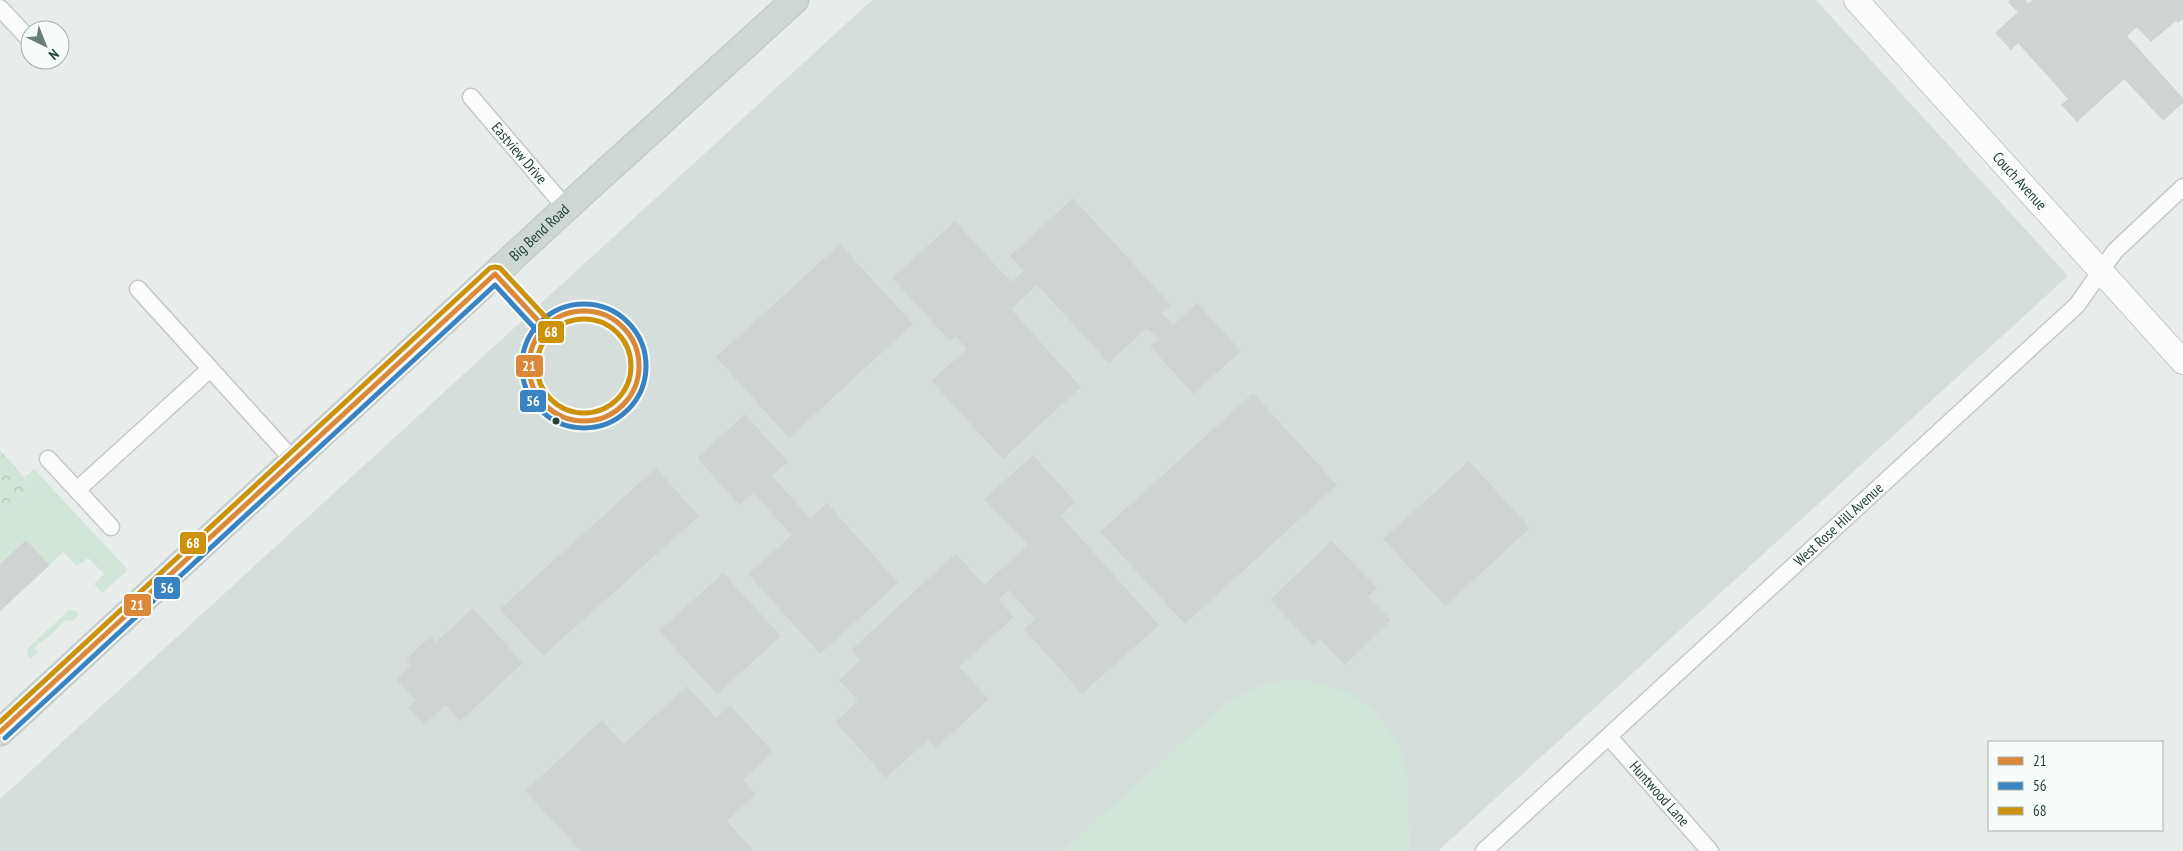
<svg xmlns="http://www.w3.org/2000/svg" width="2183" height="851" font-family="'PT Sans Narrow',sans-serif">
	<style>
		.built { fill: #d6dedb }
		.green { fill: #d1e6d8 }
		.forest { fill: url(#forest-crowns) }
		.building { fill: #cfd4d2 }
		.lines { fill: none; stroke-linecap: round; stroke-linejoin: round }
		.street-casing { stroke: #c5cac8; stroke-width: 19 }
		.secondary-casing { stroke: #c3cbc8; stroke-width: 26 }
		.primary-casing { stroke: #c3ccc9; stroke-width: 29 }
		.street { stroke: #fcfcfc; stroke-width: 16 }
		.secondary { stroke: #fcfcfc; stroke-width: 24 }
		.primary { stroke: #cfd7d5; stroke-width: 26 }
		.bus-1-casing { stroke: #f7fbf9; stroke-width: 9 }
		.bus-2-casing { stroke: #f7fbf9; stroke-width: 9 }
		.bus-3-casing { stroke: #f7fbf9; stroke-width: 9 }
		.bus-1 { stroke: #db8839; stroke-width: 5 }
		.bus-2 { stroke: #3a83c3; stroke-width: 5 }
		.bus-3 { stroke: #cd920c; stroke-width: 5 }
		.bus-dot { fill: #24423a; stroke: #f7fbf9; stroke-width: 2 }
		.labels { text-anchor: middle; stroke-width: 4; stroke-linejoin: round; paint-order: stroke }
		.street-label { font-size: 15px; fill: #24423a; stroke: #f7fbf9 }
		.line-badge { stroke: #f7fbf9; stroke-width: 2 }
		.badge-label { font-size: 14px; text-anchor: middle; font-weight: bold; fill: #fff }
	</style>
	<defs>
		<pattern id="forest-crowns" width="20" height="18" patternUnits="userSpaceOnUse" patternTransform="scale(1.25)"><rect width="20" height="18" fill="#d1e6d8"/><path d="M2 6a3 3 0 1 1 6 0M12 15a3 3 0 1 1 6 0" fill="none" stroke="#b3c6ba"/></pattern>
	</defs>
	<rect width="100%" height="100%" fill="#e8edeb"/>
	<!-- built -->
	<path class="built" d="M872,0H1816L2068,276L1438,851H0V799Z"/>
	<!-- green -->
	<g class="green">
		<path d="M34,469L128,570L102,593L94,584L104,574L88,558L77,566L63,552L50,565L26,540L0,564V515L19,498L38,493L25,477Z"/>
		<path d="M69,610H74L79,614L74,620L64,621L51,635L37,645L35,649L38,653L30,659L27,652L28,648Z"/>
		<path d="M1303,680L1348,692L1374,711L1396,739L1407,773L1410,846L1405,851H1063L1229,701L1269,682Z"/>
	</g>
	<!-- forest -->
	<path class="forest" d="M0,450L38,493L19,498L0,515Z"/>
	<!-- building -->
	<g class="building">
		<path d="M2010,0H2026L2028,4L2032,0H2183V19L2178,23L2176,21L2151,42L2137,27L2127,36L2183,98V103L2163,121L2124,79L2077,122L2061,105L2068,99L2018,43L2011,50L1995,33L2018,12L2008,2Z"/>
		<path d="M1073,198L1171,305L1162,313L1173,325L1197,303L1241,351L1193,394L1150,346L1158,339L1147,328L1109,363L1037,285L1011,309L1081,387L1003,459L931,381L967,349L955,336L950,341L892,278L955,221L1011,282L1024,271L1010,256Z"/>
		<path d="M840,244L913,324L789,438L716,357Z"/>
		<path d="M1253,393L1337,485L1185,624L1100,532Z"/>
		<path d="M745,414L788,462L772,476L810,518L827,503L898,583L820,654L748,574L792,535L753,493L739,505L697,458Z"/>
		<path d="M1033,455L1075,502L1061,516L1159,625L1082,694L1024,629L1035,619L1009,590L998,600L1014,617L959,667L989,699L936,748L928,740L886,778L835,722L858,701L839,680L860,660L851,650L956,553L984,585L1028,545L984,499Z"/>
		<path d="M1469,461L1530,528L1445,606L1383,539Z"/>
		<path d="M656,468L699,516L543,656L500,609Z"/>
		<path d="M26,540L50,565L0,611V564Z"/>
		<path d="M1331,541L1377,588L1368,597L1391,620L1345,665L1320,639L1313,645L1270,600Z"/>
		<path d="M723,573L781,636L717,694L659,631Z"/>
		<path d="M473,608L523,663L460,721L445,705L424,725L408,708L416,700L396,679L411,665L406,659L431,636L436,642Z"/>
		<path d="M687,686L716,718L730,705L773,752L743,780L756,794L727,821L754,851H581L525,791L602,720L624,744Z"/>
	</g>
	<g class="lines">
		<!-- street casing -->
		<g class="street-casing">
			<g id="street">
				<path d="M0,8L30,40"/>
				<path id="s1" d="M471,97L566,208"/>
				<path d="M138,289L294,461"/>
				<path d="M48,459L77,490L210,369"/>
				<path d="M77,490L111,527"/>
				<path id="s2" d="M1609,737L1710,851"/>
				<path id="s3" d="M1484,851L2077,305L2115,251L2183,187"/>
			</g>
		</g>
		<!-- secondary casing -->
		<g class="secondary-casing">
			<g id="secondary">
				<path id="s4" d="M1856,0L2183,362"/>
			</g>
		</g>
		<!-- primary casing -->
		<g class="primary-casing">
			<g id="primary">
				<path id="s5" d="M0,732L566,208L795,0"/>
			</g>
		</g>
		<!-- street -->
		<use href="#street" class="street"/>
		<!-- secondary -->
		<use href="#secondary" class="secondary"/>
		<!-- primary -->
		<use href="#primary" class="primary"/>
		<!-- bus-1 casing -->
		<g class="bus-1-casing">
			<g id="bus-1">
				<circle cx="584" cy="366" r="55"/>
				<path d="M0,732L495,274L545,328"/>
			</g>
		</g>
		<!-- bus-2 casing -->
		<g class="bus-2-casing">
			<g id="bus-2">
				<circle cx="584" cy="366" r="62"/>
				<path d="M5,738L495,285L539,333"/>
			</g>
		</g>
		<!-- bus-3 casing -->
		<g class="bus-3-casing">
			<g id="bus-3">
				<circle cx="584" cy="366" r="47"/>
				<path d="M0,722L490,268L495,267L500,268L551,323"/>
			</g>
		</g>
		<!-- bus-1 -->
		<use href="#bus-1" class="bus-1"/>
		<!-- bus-2 -->
		<use href="#bus-2" class="bus-2"/>
		<!-- bus-3 -->
		<use href="#bus-3" class="bus-3"/>
	</g>
	<!-- markers -->
	<circle class="bus-dot" cx="556" cy="421" r="4.5"/>
	<g class="labels">
		<!-- street labels -->
		<g class="street-label">
			<text dy="5" stroke="none"><textPath href="#s1" startOffset="74">Eastview Drive</textPath></text>
			<text dy="5" stroke="none"><textPath href="#s4" startOffset="244">Couch Avenue</textPath></text>
			<text dy="5" stroke="none"><textPath href="#s5" startOffset="735">Big Bend Road</textPath></text>
			<text dy="5" stroke="none"><textPath href="#s3" startOffset="482">West Rose Hill Avenue</textPath></text>
			<text dy="5" stroke="none"><textPath href="#s2" startOffset="76">Huntwood Lane</textPath></text>
		</g>
	</g>
	<g class="line-badge">
		<rect x="537" y="320" width="28" height="24" rx="5" fill="#cd920c"/>
		<rect x="515" y="354" width="29" height="24" rx="5" fill="#db8839"/>
		<rect x="519" y="389" width="28" height="24" rx="5" fill="#3a83c3"/>
		<rect x="179" y="531" width="28" height="24" rx="5" fill="#cd920c"/>
		<rect x="153" y="576" width="28" height="24" rx="5" fill="#3a83c3"/>
		<rect x="123" y="593" width="29" height="24" rx="5" fill="#db8839"/>
	</g>
	<g class="badge-label">
		<text x="551" y="337">68</text>
		<text x="529" y="371">21</text>
		<text x="533" y="406">56</text>
		<text x="193" y="548">68</text>
		<text x="167" y="593">56</text>
		<text x="137" y="610">21</text>
	</g>
	<!-- legend -->
	<rect x="1988" y="741" width="175" height="90" fill="#f7fbf9" stroke="#a3b1ad"/>
	<rect x="1998" y="757" width="25" height="8" fill="#db8839" stroke="#a3b1ad"/>
	<text x="2033" y="766" font-size="15" fill="#24423a">21</text>
	<rect x="1998" y="782" width="25" height="8" fill="#3a83c3" stroke="#a3b1ad"/>
	<text x="2033" y="791" font-size="15" fill="#24423a">56</text>
	<rect x="1998" y="807" width="25" height="8" fill="#cd920c" stroke="#a3b1ad"/>
	<text x="2033" y="816" font-size="15" fill="#24423a">68</text>
	<!-- north arrow -->
	<g transform="translate(45 45) rotate(137)"><circle r="24" fill="#f7fbf9" stroke="#a3b1ad"/>
	<path d="M0-4L9 19L0 12L-9 19Z" fill="#697e78"/>
	<text y="-8" font-size="14" font-weight="bold" text-anchor="middle" fill="#24423a">N</text>
	</g>
</svg>
